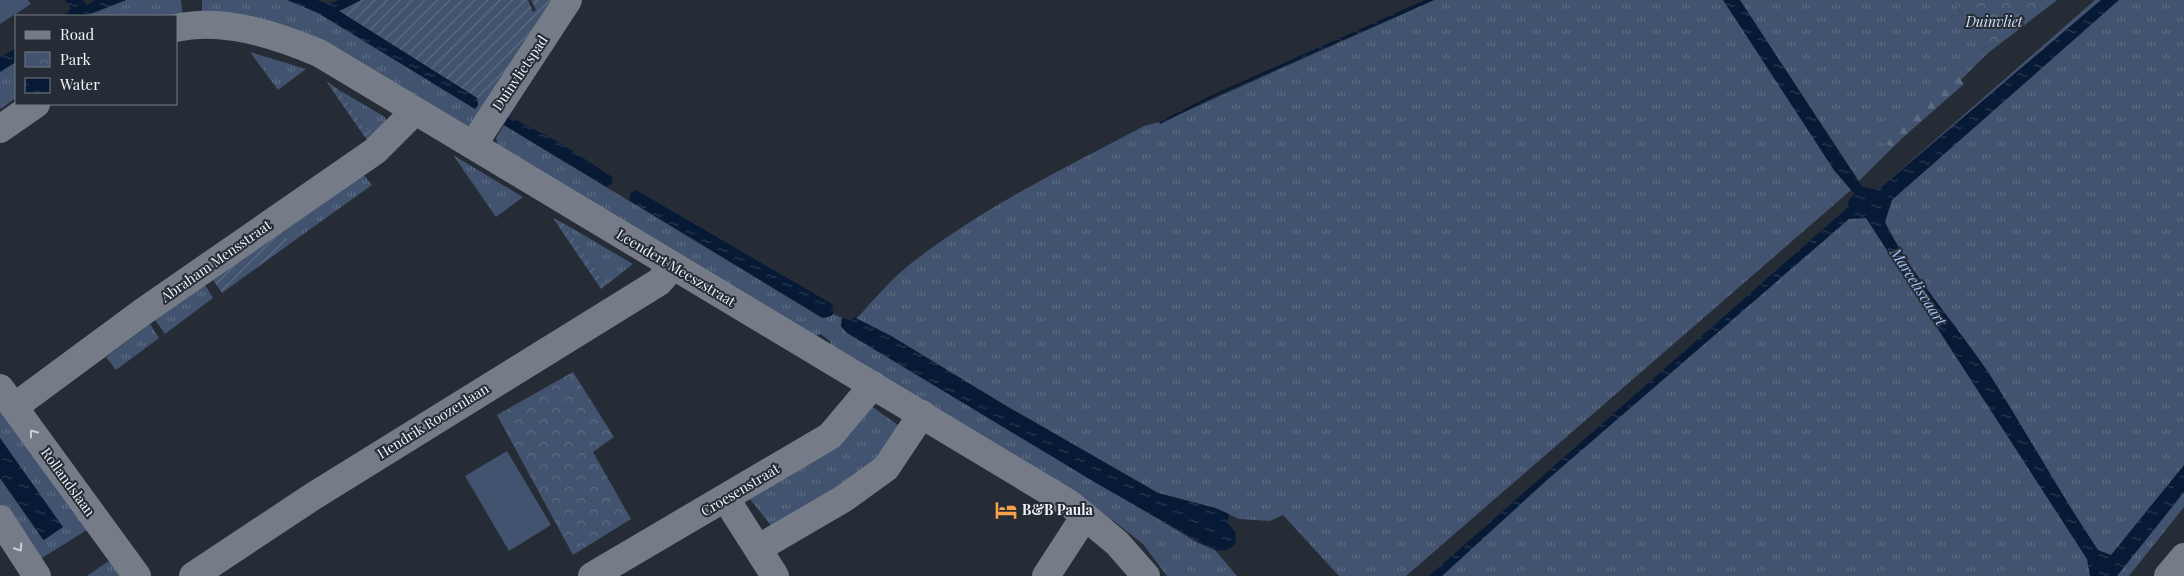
<svg xmlns="http://www.w3.org/2000/svg" width="2184" height="576" font-family="'Playfair Display',serif">
	<style>
		.grass { fill: url(#grass-tufts) }
		.forest { fill: url(#forest-firs) }
		.park { fill: url(#park-crowns) }
		.garden { fill: url(#garden-furrows) }
		.pitch { fill: #41536e }
		.water { fill: url(#water-ripples) }
		.lines { fill: none; stroke-linecap: round; stroke-linejoin: round }
		.minor { stroke: #757c88; stroke-width: 28 }
		.oneway { stroke: #cbd0d8 }
		.labels { text-anchor: middle; stroke-width: 4; stroke-linejoin: round; paint-order: stroke }
		.park-label { font-size: 14px; font-style: italic; fill: #d5e5fc; stroke: #262c35 }
		.street-label { font-size: 14px; fill: #f0f4fa; stroke: #262c35 }
		.poi-label { font-size: 14px; font-weight: bold; fill: #f0f4fa; stroke: #262c35; text-anchor: start }
		.water-label { font-size: 15px; font-style: italic; fill: #a0c5ff; stroke: #262c35 }
	</style>
	<defs>
		<pattern id="grass-tufts" width="24" height="20" patternUnits="userSpaceOnUse" patternTransform="scale(1.25)"><rect width="24" height="20" fill="#41536e"/><path d="M3 7l-1-3M5 7V3M7 7l1-3M15 17l-1-3M17 17v-4M19 17l1-3" fill="none" stroke="#5d6c84"/></pattern>
		<pattern id="forest-firs" width="22" height="20" patternUnits="userSpaceOnUse" patternTransform="scale(1.25)"><rect width="22" height="20" fill="#41536e"/><path d="M5 1l3.5 6h-7zM16 11l3.5 6h-7z" fill="#5d6c84"/></pattern>
		<pattern id="park-crowns" width="20" height="18" patternUnits="userSpaceOnUse" patternTransform="scale(1.25)"><rect width="20" height="18" fill="#41536e"/><path d="M2 6a3 3 0 1 1 6 0M12 15a3 3 0 1 1 6 0" fill="none" stroke="#5d6c84"/></pattern>
		<pattern id="garden-furrows" width="10" height="10" patternUnits="userSpaceOnUse" patternTransform="scale(1.25)"><rect width="10" height="10" fill="#41536e"/><path d="M-1 1l2-2M0 10L10 0M9 11l2-2" fill="none" stroke="#5d6c84"/></pattern>
		<pattern id="water-ripples" width="26" height="14" patternUnits="userSpaceOnUse" patternTransform="scale(1.25)"><rect width="26" height="14" fill="#061935"/><path d="M2 4q2-2 4 0t4 0M15 11q2-2 4 0t4 0" fill="none" stroke="#2b3b53"/></pattern>
	</defs>
	<rect width="100%" height="100%" fill="#262c35"/>
	<!-- grass -->
	<g class="grass">
		<path d="M126,0H181L183,17L85,16Z"/>
		<path d="M202,0H290L315,9L478,105L477,98L491,104L472,127H460L202,15Z"/>
		<path d="M1434,0H1726L1834,170L1851,190L1406,576H1339L1283,515L1270,521L1239,519L1215,508L1158,493L1008,407L891,336L856,319C873,301 890,280 909,265C981,208 1063,169 1144,126L1159,122L1160,123Z"/>
		<path d="M1736,0H1953L1988,53L1859,181L1781,63Z"/>
		<path d="M2095,0H2184V507L2129,576H1437Z"/>
		<path d="M250,52L306,69L278,90Z"/>
		<path d="M16,57V98L0,109V67Z"/>
		<path d="M339,90L385,117L388,128L373,140Z"/>
		<path d="M504,125L822,318L833,314L842,318L841,326L848,333L1198,543L1215,550L1237,576H1167L1143,544L1115,522L833,352L830,341L821,334L810,338L499,148L496,138Z"/>
		<path d="M453,155L523,197L496,217Z"/>
		<path d="M362,173L372,185L291,243L282,231Z"/>
		<path d="M563,223L633,264L606,285Z"/>
		<path d="M205,285L213,298L165,334L155,320Z"/>
		<path d="M150,324L159,338L116,370L106,357Z"/>
		<path d="M0,399L90,528L34,563L0,514V478L43,540L62,527L0,438Z"/>
		<path d="M871,406L901,427L883,453L848,483L772,527L750,499Z"/>
		<path d="M113,558L123,576H87Z"/>
	</g>
	<!-- forest -->
	<path class="forest" d="M1954,71L1964,84L1892,147L1876,140Z"/>
	<!-- park -->
	<g class="park">
		<path d="M1953,0H2057L1988,53Z"/>
		<path d="M573,372L614,437L593,452L631,519L573,555L497,415Z"/>
	</g>
	<!-- garden -->
	<g class="garden">
		<path d="M361,0H528L533,12L536,10L531,0H560L491,104L477,98L339,11Z"/>
		<path d="M326,81L339,90L373,140L369,143Z"/>
		<path d="M553,218L563,223L606,285L601,289Z"/>
		<path d="M282,231L291,243L222,293L213,280Z"/>
	</g>
	<!-- pitch -->
	<g class="pitch">
		<path d="M0,0H28L31,4L0,24Z"/>
		<path d="M507,451L551,525L509,551L465,476Z"/>
	</g>
	<!-- water -->
	<g class="water">
		<path d="M65,0H83L87,5L95,0H126L85,16H65L71,8Z"/>
		<path d="M287,0H317L328,4L338,0H361L339,11L477,98L478,105L475,109L318,13Z"/>
		<path d="M1425,0H1434L1218,95L1160,124L1159,122L1210,96Z"/>
		<path d="M1723,0H1740L1862,187L1879,189L2101,0H2119L1892,200L1885,222C1912,277 1954,321 1988,372C2026,431 2059,492 2098,550L2111,555L2184,465V492L2117,576H2090L2087,559L1866,218L1849,219L1547,480L1442,576H1429L1846,209L1849,200L1855,194L1834,170Z"/>
		<path d="M16,48V62L0,72V57Z"/>
		<path d="M509,116L562,144L612,177V183L607,187L504,125Z"/>
		<path d="M636,190L832,304L834,312L831,316L823,318L629,200L631,193Z"/>
		<path d="M854,317L891,336L1008,407L1158,493L1215,508L1229,514L1227,522L1235,532L1236,543C1229,551 1222,552 1212,549L1096,483L847,333L841,326L842,318L851,320Z"/>
		<path d="M0,438L63,527L44,540L0,478Z"/>
	</g>
	<g class="lines">
		<!-- minor -->
		<g class="minor">
			<path d="M176,28C222,17 276,35 319,53L1070,504L1117,543L1146,576"/>
			<path d="M0,129L36,104"/>
			<path d="M473,145L568,0"/>
			<path d="M0,388L137,576"/>
			<path d="M14,407L144,311L375,151L415,111"/>
			<path d="M726,499L775,576"/>
			<path d="M0,519L37,576"/>
			<path d="M759,548L843,499L886,468L922,414"/>
			<path d="M193,576L312,497L659,282L673,266"/>
			<path d="M592,576L830,436L873,385"/>
			<path d="M1046,576L1085,516"/>
			<path d="M2168,576L2184,557"/>
		</g>
	</g>
	<!-- one-way arrows -->
	<defs><path id="oneway-chevron" d="M-2-3.5L2.5 0L-2 3.5" fill="none" stroke-width="1.6" stroke-linecap="round" stroke-linejoin="round" transform="scale(1.25)"/></defs>
	<g class="oneway">
		<use href="#oneway-chevron" transform="translate(33 433) rotate(-126)"/>
		<use href="#oneway-chevron" transform="translate(19 548) rotate(57)"/>
	</g>
	<!-- icons -->
	<defs>
		<g id="hotel-bare" transform="scale(1.725)"><path d="M-6-4.5h1.5V1H6V5H4.5V3h-9V5H-6ZM-4 0a1.8 1.8 0 1 1 3.6 0ZM.5 0V-2.5h3Q6-2.5 6 0Z" fill="#f7a149" stroke="#262c35" stroke-width="2.5" paint-order="stroke"/></g>
	</defs>
	<g fill-rule="evenodd">
		<use href="#hotel-bare" x="1006" y="510"/>
	</g>
	<g class="labels">
		<!-- park labels -->
		<g class="park-label">
			<text x="1994" y="27">Duinvliet</text>
		</g>
		<!-- street labels -->
		<g class="street-label">
			<text transform="translate(520 73) rotate(-56)" y="5">Duinvlietspad</text>
			<text transform="translate(216 261) rotate(-35)" y="5">Abraham Mensstraat</text>
			<text transform="translate(676 268) rotate(31)" y="5">Leendert Meeszstraat</text>
			<text transform="translate(433 421) rotate(-32)" y="5">Hendrik Roozenlaan</text>
			<text transform="translate(68 482) rotate(54)" y="5">Rollandslaan</text>
			<text transform="translate(740 490) rotate(-31)" y="5">Croesenstraat</text>
		</g>
		<!-- poi labels -->
		<g class="poi-label">
			<text x="1022" y="515">B&amp;B Paula</text>
		</g>
		<!-- water labels -->
		<g class="water-label">
			<text transform="translate(1918 287) rotate(57)" y="5">Marcelisvaart</text>
		</g>
	</g>
	<!-- legend -->
	<rect x="15" y="15" width="162" height="90" fill="#262c35" stroke="#777c84"/>
	<rect x="25" y="31" width="25" height="8" fill="#757c88" stroke="#777c84"/>
	<text x="60" y="40" font-size="15" fill="#f0f4fa">Road</text>
	<rect x="25" y="52" width="25" height="15" fill="url(#park-crowns)" stroke="#777c84"/>
	<text x="60" y="65" font-size="15" fill="#f0f4fa">Park</text>
	<rect x="25" y="78" width="25" height="15" fill="url(#water-ripples)" stroke="#777c84"/>
	<text x="60" y="90" font-size="15" fill="#f0f4fa">Water</text>
</svg>
